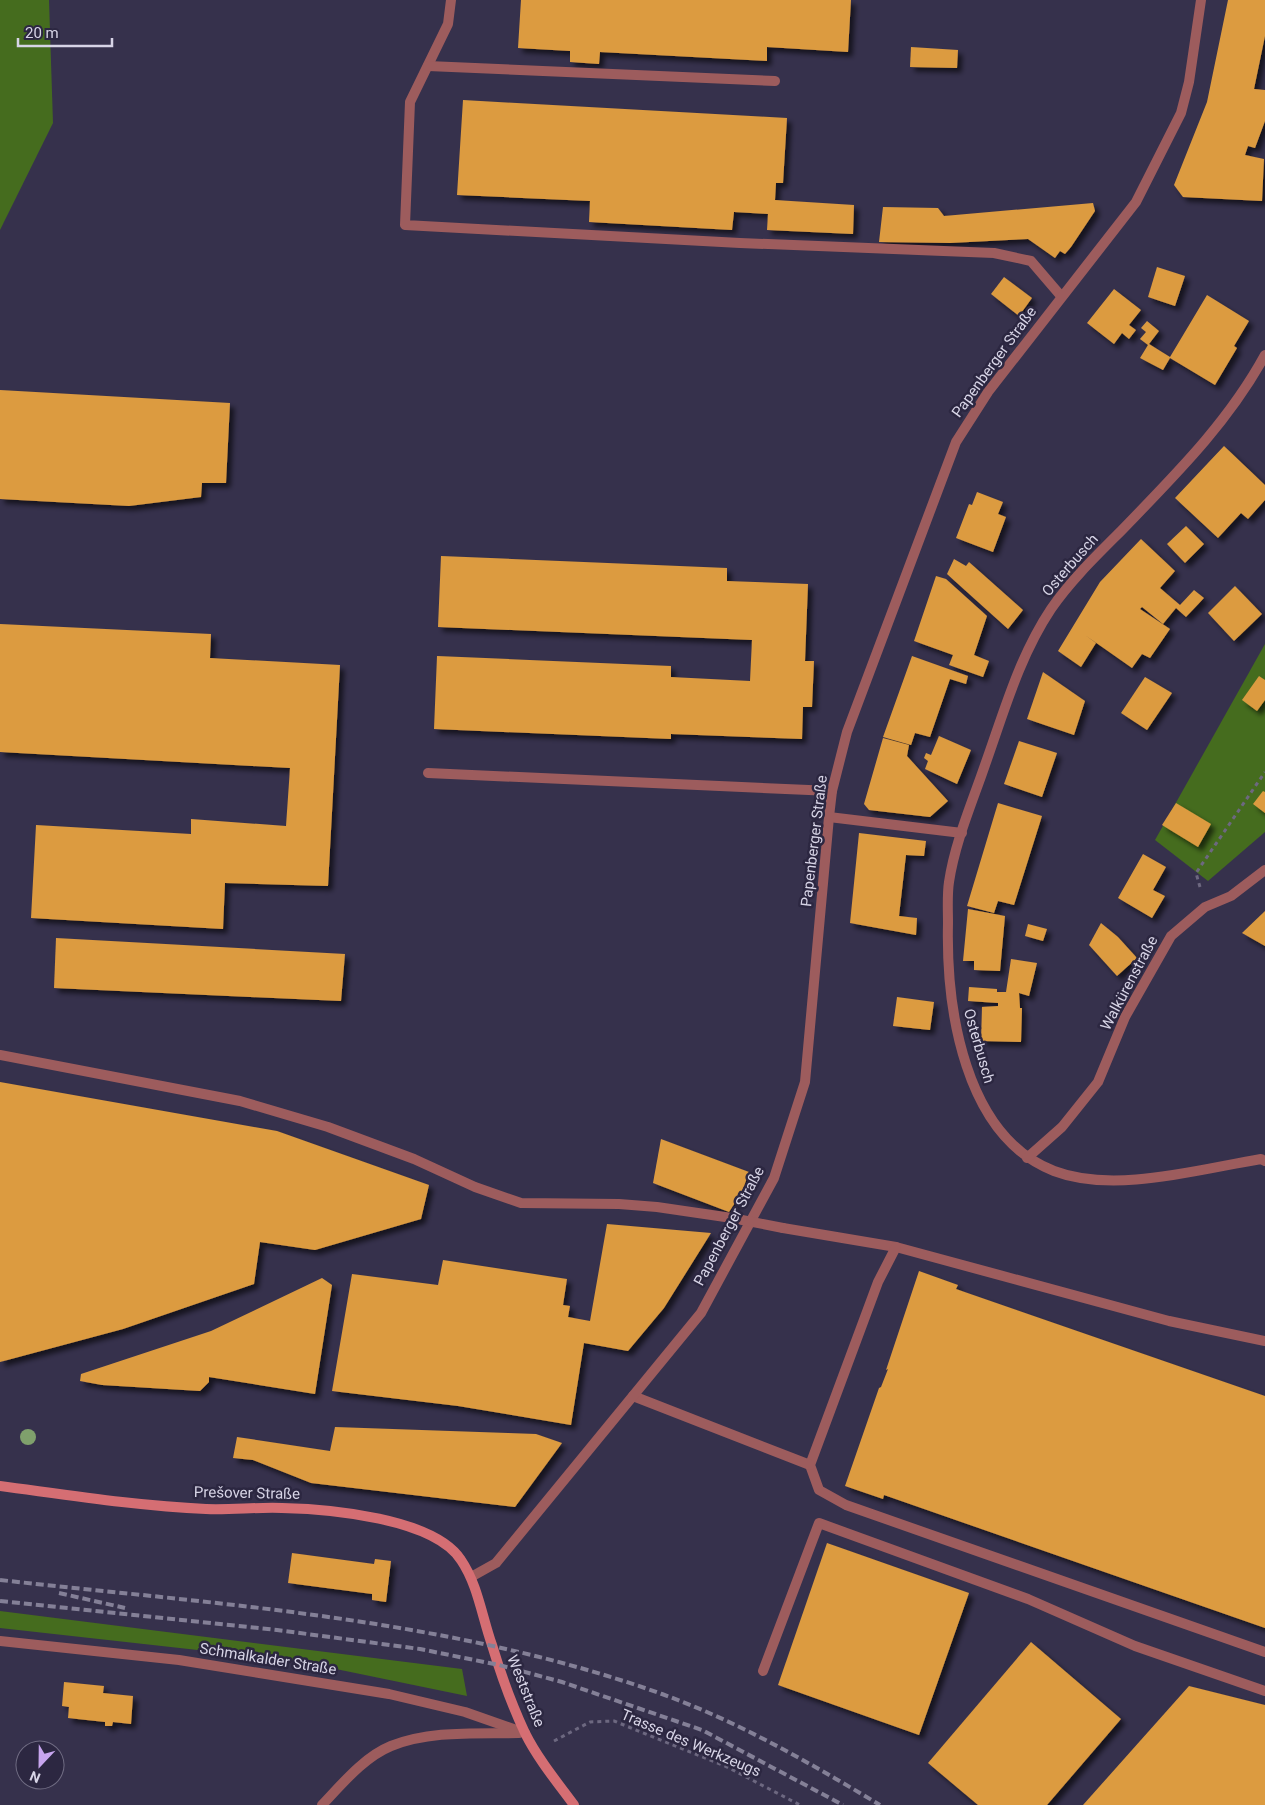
<svg xmlns="http://www.w3.org/2000/svg" width="1265" height="1805" font-family="Roboto,sans-serif">
	<style>
		.green { fill: #456c1e }
		.building { fill: #dc9b41; filter: url(#shadow) }
		.lines { fill: none; stroke-linecap: round; stroke-linejoin: round }
		.path { stroke: #6d6880; stroke-width: 3; stroke-dasharray: 4 4; stroke-linecap: butt }
		.lane { stroke: #9d5c5d; stroke-width: 10 }
		.street { stroke: #9d5c5d; stroke-width: 10 }
		.secondary { stroke: #d56e73; stroke-width: 10 }
		.rail { stroke: #848097; stroke-width: 4; stroke-dasharray: 8 4; stroke-linecap: butt }
		.lane-bridge { stroke: #9d5c5d; stroke-width: 10 }
		.tree { fill: #7fa06c }
		.labels { text-anchor: middle; stroke-width: 5; stroke-linejoin: round; paint-order: stroke }
		.street-label { font-size: 15px; fill: #d7d4e6; stroke: #2c2741 }
	</style>
	<defs>
		<filter id="shadow"><feDropShadow dx="4.5" dy="4.5" stdDeviation="2.5" flood-color="#0009"/></filter>
	</defs>
	<rect width="100%" height="100%" fill="#36314c"/>
	<!-- green -->
	<g class="green">
		<path d="M0,0H49L53,123L0,230Z"/>
		<path d="M1265,644V832L1208,881L1155,840Z"/>
		<path d="M0,1611L462,1669L467,1696L297,1661L0,1628Z"/>
	</g>
	<!-- building -->
	<g class="building">
		<path d="M521,0H851L848,52L767,47V61L600,52L599,64L570,62V51L518,48Z"/>
		<path d="M1228,0H1265V36L1254,89L1265,90V121L1255,148L1248,146L1245,155L1264,159L1262,201L1183,197L1174,185L1207,102Z"/>
		<path d="M911,47L958,50L957,68L910,67Z"/>
		<path d="M463,100L787,118L783,183H776L775,200L854,205L853,234L767,230L768,214L734,212L732,230L589,222L590,201L457,195Z"/>
		<path d="M1093,203L1095,211L1071,247L1065,254L1060,251L1055,258L1028,239L950,243L879,242L883,207L938,208L944,216Z"/>
		<path d="M1157,267L1185,276L1175,306L1148,297Z"/>
		<path d="M1004,277L1032,298L1019,316L991,294Z"/>
		<path d="M1114,289L1141,310L1129,325L1136,330L1129,339L1122,333L1114,344L1087,323Z"/>
		<path d="M1207,295L1249,321L1234,346L1237,348L1215,385L1170,358L1163,370L1140,358L1148,345L1140,339L1146,332L1141,328L1147,321L1159,331L1149,344L1170,357Z"/>
		<path d="M0,390L230,403L226,483H202L201,497L129,506L0,499Z"/>
		<path d="M1224,446L1265,485V500L1248,519L1241,513L1218,538L1175,498Z"/>
		<path d="M977,492L1003,502L998,514L1006,517L993,552L956,538L969,504L972,505Z"/>
		<path d="M1186,526L1204,544L1185,563L1167,544Z"/>
		<path d="M1141,539L1175,571L1160,588L1180,605L1194,590L1204,598L1186,617L1176,608L1163,624L1142,607L1140,609L1170,629L1150,658L1142,654L1132,668L1085,635L1096,643L1081,667L1058,651L1100,582Z"/>
		<path d="M441,556L727,568V581L808,584L805,661H814L812,707H803L802,739L671,734V739L434,729L437,656L671,666V677L750,681L752,640L438,627Z"/>
		<path d="M954,559L966,566L969,562L1023,610L1008,629L947,574Z"/>
		<path d="M936,576L946,579L987,616L974,655L989,661L983,677L949,665L953,655L914,641Z"/>
		<path d="M1235,586L1262,614L1234,641L1208,613Z"/>
		<path d="M0,624L211,634L210,658L340,665L328,886L225,883L223,929L31,918L36,825L191,834V819L286,826L290,768L0,752Z"/>
		<path d="M912,656L968,676L966,684L950,679L930,737L915,733L911,745L883,737Z"/>
		<path d="M1043,672L1085,701L1074,735L1027,719Z"/>
		<path d="M1259,676L1265,680V700L1257,711L1242,700Z"/>
		<path d="M1145,677L1172,693L1147,730L1121,713Z"/>
		<path d="M939,736L971,750L957,784L925,769L928,761L924,758L926,753L931,755Z"/>
		<path d="M883,738L909,745L907,756L948,801L930,817L869,810L864,804Z"/>
		<path d="M1019,741L1057,753L1042,797L1004,784Z"/>
		<path d="M1263,791L1265,792V813L1253,804Z"/>
		<path d="M998,803L1042,816L1014,905L998,901L994,913L967,906Z"/>
		<path d="M1176,803L1211,824L1198,847L1162,825Z"/>
		<path d="M859,833L926,841L924,856L906,855L899,916L917,918L916,935L850,923Z"/>
		<path d="M1143,854L1166,867L1153,890L1165,896L1152,918L1118,898Z"/>
		<path d="M968,909L1005,916L1000,971L974,970V961H963Z"/>
		<path d="M1265,911V946L1242,933Z"/>
		<path d="M1101,923L1118,937L1137,958L1117,976L1089,945Z"/>
		<path d="M1028,924L1047,929L1043,941L1025,936Z"/>
		<path d="M56,938L345,954L341,1001L54,988Z"/>
		<path d="M1011,959L1037,963L1029,996L1019,993L1020,1008H1022L1021,1042L981,1041L982,1007L998,1006V1003L968,1001L969,987L997,989V992H1006Z"/>
		<path d="M897,997L934,1002L930,1030L893,1026Z"/>
		<path d="M0,1082L277,1131L429,1185L421,1219L315,1250L260,1242L254,1284L123,1329L0,1362Z"/>
		<path d="M661,1139L749,1172L742,1192L729,1212L653,1183Z"/>
		<path d="M607,1224L711,1233L664,1308L628,1351L584,1343L571,1425L458,1406L332,1391L352,1274L438,1285L443,1260L567,1279L563,1305L570,1306L568,1317L590,1321Z"/>
		<path d="M919,1271L958,1285L956,1289L1265,1396V1628L884,1495L883,1499L845,1486L879,1388L881,1387L888,1369L886,1370Z"/>
		<path d="M322,1278L332,1285L315,1394L209,1377V1382L200,1391L102,1385L80,1381L81,1374L211,1331Z"/>
		<path d="M335,1427L536,1434L562,1443L515,1507L311,1483L253,1460L233,1458L237,1437L330,1451Z"/>
		<path d="M827,1543L969,1593L919,1735L778,1685Z"/>
		<path d="M292,1553L374,1564L375,1559L391,1561L386,1602L372,1600V1594L288,1583Z"/>
		<path d="M1031,1642L1121,1719L1047,1805H978L928,1763Z"/>
		<path d="M64,1682L104,1686L103,1693L133,1696L131,1724L113,1722L112,1726H105V1722L68,1718L69,1707L62,1706Z"/>
		<path d="M1189,1686L1265,1705V1805H1083Z"/>
	</g>
	<g class="lines">
		<!-- path -->
		<g class="path">
			<path d="M1200,887L1196,873L1265,772"/>
			<path d="M554,1741L590,1722L614,1721L727,1767L800,1805"/>
		</g>
		<!-- lane -->
		<g class="lane">
			<path d="M451,0L448,24L410,102L405,225L740,243L994,253L1031,261L1061,296"/>
			<path d="M428,66L775,81"/>
			<path d="M428,773L832,791"/>
			<path d="M0,1055L240,1101L328,1127L414,1159L475,1187L521,1203L619,1204L657,1207L732,1218"/>
			<path d="M783,1228L896,1247L1169,1321L1265,1341"/>
			<path d="M896,1247L878,1282L810,1465L819,1490L846,1505L1265,1652"/>
			<path d="M633,1396L810,1465"/>
			<path d="M763,1671L819,1523L1028,1599L1135,1646L1265,1691"/>
		</g>
		<!-- street -->
		<g class="street">
			<path d="M1265,355C1228,423 1174,476 1121,531C1097,555 1070,581 1051,609C1019,657 1004,712 985,765C972,803 955,842 949,882C947,895 948,910 948,923C946,1008 964,1136 1054,1171C1114,1194 1200,1169 1261,1159L1265,1161"/>
			<path d="M829,817L962,833"/>
			<path d="M1027,1158L1062,1127L1098,1082L1125,1017L1171,936L1205,907L1231,896L1265,870"/>
			<path d="M471,1577L496,1563L701,1313L774,1178L805,1082L829,817L832,791L847,732L956,442L988,392L1136,202L1181,113L1189,82L1201,0"/>
			<path d="M0,1641L179,1660L389,1694L465,1712L525,1733"/>
			<path d="M322,1805C342,1784 364,1757 391,1746C431,1730 477,1734 519,1733"/>
		</g>
		<!-- secondary -->
		<path class="secondary" d="M0,1486C68,1495 137,1506 206,1509C231,1510 257,1507 282,1508C329,1509 434,1518 461,1560C478,1585 482,1617 492,1645C501,1675 512,1705 525,1733C538,1759 557,1782 574,1805"/>
		<!-- rail -->
		<g class="rail">
			<path d="M0,1580C223,1605 449,1618 662,1694C739,1722 810,1763 880,1805"/>
			<path d="M59,1593L125,1608"/>
			<path d="M0,1601L277,1630L420,1649L499,1665L562,1682L702,1730L843,1805"/>
		</g>
		<!-- lane-bridge -->
		<path class="lane-bridge" d="M732,1218L783,1228"/>
	</g>
	<!-- trees -->
	<circle class="tree" cx="28" cy="1437" r="8"/>
	<g class="labels">
		<!-- street labels -->
		<g class="street-label">
			<text transform="translate(994 362) rotate(-54)" y="5">Papenberger Straße</text>
			<text transform="translate(1070 565) rotate(-49)" y="5">Osterbusch</text>
			<text transform="translate(814 841) rotate(-83)" y="5">Papenberger Straße</text>
			<text transform="translate(1129 983) rotate(-62)" y="5">Walkürenstraße</text>
			<text transform="translate(979 1046) rotate(74)" y="5">Osterbusch</text>
			<text transform="translate(729 1226) rotate(-62)" y="5">Papenberger Straße</text>
			<text transform="translate(247 1493) rotate(1)" y="5">Prešover Straße</text>
			<text transform="translate(268 1659) rotate(9)" y="5">Schmalkalder Straße</text>
			<text transform="translate(526 1691) rotate(68)" y="5">Weststraße</text>
			<text transform="translate(691 1743) rotate(23)" y="5">Trasse des Werkzeugs</text>
		</g>
	</g>
	<!-- north arrow -->
	<g transform="translate(40 1765) rotate(202)"><circle r="24" fill="#2c2741" stroke="#706c83"/>
	<path d="M0-4L9 19L0 12L-9 19Z" fill="#c8a6ef"/>
	<text y="-8" font-size="14" font-weight="bold" text-anchor="middle" fill="#d7d4e6">N</text>
	</g>
	<!-- scale -->
	<path d="M18 38v8h94v-8" fill="none" stroke="#d7d4e6" stroke-width="2.5"/>
	<text x="25" y="38" font-size="15" fill="#d7d4e6" stroke="#2c2741" stroke-width="4" paint-order="stroke">20 m</text>
</svg>
